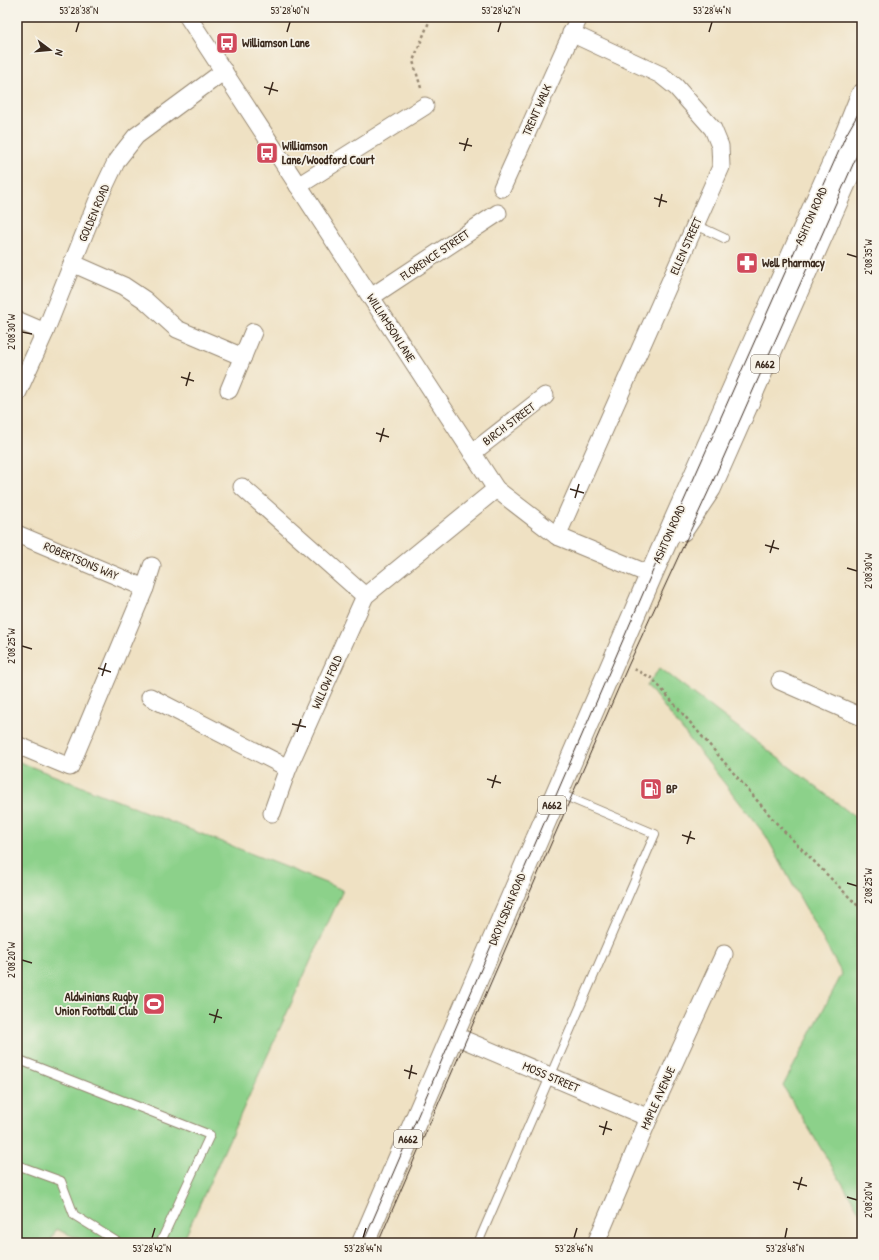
<svg xmlns="http://www.w3.org/2000/svg" width="879" height="1260" font-family="'Patrick Hand',sans-serif">
	<style>
		.green { fill: #8cd18a; stroke: #647e54 }
		.lines { fill: none; stroke-linecap: round; stroke-linejoin: round }
		.lane-casing { stroke: #958670; stroke-width: 10 }
		.street-casing { stroke: #958670; stroke-width: 19 }
		.primary-casing { stroke: #958670; stroke-width: 24 }
		.path { stroke: #958670; stroke-width: 2.5; stroke-dasharray: 3 3; stroke-linecap: butt }
		.lane { stroke: #fff; stroke-width: 8 }
		.street { stroke: #fff; stroke-width: 17 }
		.primary { stroke: #fff; stroke-width: 22 }
		.tram { stroke: #3b2a1e; stroke-width: 1 }
		.ticks { fill: none; stroke: #3b2a1e; stroke-width: 1.5 }
		.labels { text-anchor: middle; stroke-width: 3.5; stroke-linejoin: round; paint-order: stroke }
		.shield { fill: #f7f3e8; stroke: #73665b; stroke-width: 1 }
		.shield-label { font-size: 11px; font-weight: bold; fill: #3b2a1e }
		.poi-label { font-size: 12px; font-weight: bold; fill: #3b2a1e; stroke: #f7f3e8; text-anchor: start }
		.street-label { font-size: 12px; fill: #3b2a1e; stroke: #f7f3e8 }
		.neatline { fill: none; stroke: #3b2a1e; stroke-width: 1.5 }
		.ticks-label { font-size: 10px; text-anchor: middle; fill: #3b2a1e }
	</style>
	<rect width="100%" height="100%" fill="#f7f3e8"/>
	<filter id="ink" filterUnits="userSpaceOnUse"><feTurbulence type="fractalNoise" baseFrequency=".025" numOctaves="2"/><feDisplacementMap in="SourceGraphic" scale="8" xChannelSelector="R" yChannelSelector="G"/><feConvolveMatrix kernelMatrix="1 2 1 2 8 2 1 2 1" color-interpolation-filters="sRGB"/></filter>
	<filter id="wash" filterUnits="userSpaceOnUse"><feTurbulence type="fractalNoise" baseFrequency=".012" numOctaves="4" result="noise"/><feDisplacementMap in="SourceGraphic" scale="16" xChannelSelector="R" yChannelSelector="G"/><feGaussianBlur stdDeviation="0.9" result="paint"/><feColorMatrix in="noise" values="0 0 0 0 0 0 0 0 0 0 0 0 0 0 0 0 0 1.4 0 .05"/><feComposite in="paint" operator="in"/></filter>
	<g filter="url(#wash)">
		<rect width="100%" height="100%" fill="#efe1c3"/>
		<!-- green -->
		<g class="green">
			<path d="M660,668L862,822V1216L783,1086L842,974L766,836L647,685Z"/>
			<path d="M17,761L343,890L182,1243H88L56,1229L50,1243L17,1242Z"/>
		</g>
	</g>
	<g filter="url(#ink)">
		<g class="lines">
			<!-- lane casing -->
			<g class="lane-casing">
				<g id="lane">
					<path d="M696,225L724,238"/>
					<path d="M17,1059L210,1135L162,1239L163,1243"/>
					<path d="M17,1165L61,1181L74,1215L119,1243"/>
					<path d="M478,1243L655,834L558,793"/>
				</g>
			</g>
			<!-- street casing -->
			<g class="street-casing">
				<g id="street">
					<path d="M188,17L496,489L557,536L651,575"/>
					<path d="M298,186L425,106"/>
					<path d="M502,188L579,17"/>
					<path d="M72,263L124,286L145,300L177,329L243,357"/>
					<path d="M371,297L498,213"/>
					<path d="M17,320L45,332"/>
					<path d="M229,390L253,332"/>
					<path d="M17,394L45,332L97,202L117,160L136,136L224,71"/>
					<path d="M472,453L545,396"/>
					<path d="M242,487L365,596"/>
					<path d="M17,534L145,588"/>
					<path d="M557,536L721,167L720,146L713,129L676,87L661,75L571,33"/>
					<path d="M780,681L862,717"/>
					<path d="M150,697L288,768"/>
					<path d="M17,745L70,767L145,588L152,566"/>
					<path d="M272,813L288,768L365,596L496,489"/>
					<path d="M453,1035L649,1118"/>
					<path d="M596,1243L649,1118L724,954"/>
				</g>
			</g>
			<!-- primary casing -->
			<g class="primary-casing">
				<g id="primary">
					<path d="M682,530L710,488L862,144"/>
					<path d="M363,1243L651,575L846,135L862,95"/>
				</g>
			</g>
			<!-- path -->
			<g class="path">
				<path d="M421,88L413,61L431,17"/>
				<path d="M634,669L652,678L779,826L862,910"/>
			</g>
			<!-- lane -->
			<use href="#lane" class="lane"/>
			<!-- street -->
			<use href="#street" class="street"/>
			<!-- primary -->
			<use href="#primary" class="primary"/>
			<!-- tram -->
			<g class="tram">
				<path d="M363,1243L651,575L846,135L862,107"/>
				<path d="M378,1243L628,666L710,488L862,144"/>
			</g>
		</g>
	</g>
	<!-- ticks -->
	<path class="ticks" d="M76,32L79,22M287,32L290,22M498,32L501,22M709,32L712,22M264,87L278,91M269,95L273,82M459,143L472,146M464,151L468,138M654,198L667,202M659,207L662,194M847,254L857,257M22,332L32,334M181,377L194,381M186,386L190,372M376,433L389,437M380,442L384,428M570,489L584,493M575,498L579,484M765,545L779,549M770,553L774,540M847,568L857,571M22,646L32,649M98,668L111,672M102,676L106,663M292,724L306,727M297,732L301,719M487,779L501,783M492,788L496,775M682,835L695,839M687,844L691,831M847,883L857,886M22,960L32,963M209,1014L222,1018M214,1023L218,1009M404,1070L417,1074M409,1079L412,1065M599,1126L612,1130M603,1135L607,1121M793,1182L807,1186M798,1190L802,1177M847,1197L857,1200M152,1238L155,1228M363,1238L366,1228M574,1238L577,1228M785,1238L787,1228"/>
	<!-- icons -->
	<defs>
		<g id="bus-square" transform="scale(1.15)"><rect x="-9" y="-9" width="18" height="18" rx="4" fill="#d1495b" stroke="#f7f3e8"/><path d="M-5-6H5V4H4V6H2V4H-2V6H-4V4H-5ZM-3.5-4V0h7V-4ZM-3.5 1.2v1.5H-2V1.2ZM2 1.2v1.5H3.5V1.2Z" fill="#fff"/></g>
		<g id="pharmacy-square" transform="scale(1.15)"><rect x="-9" y="-9" width="18" height="18" rx="4" fill="#d1495b" stroke="#f7f3e8"/><path d="M-2-6h4v4h4v4h-4v4h-4v-4h-4v-4h4Z" fill="#fff"/></g>
		<g id="fuel-square" transform="scale(1.15)"><rect x="-9" y="-9" width="18" height="18" rx="4" fill="#d1495b" stroke="#f7f3e8"/><path d="M-5.5-6h7V0h2V4h1.3V-2.5L3-4.5l.8-.8L6-3V5H2.5V1h-1V6h-7ZM-4.2-4.7v3.2H.2V-4.7Z" fill="#fff"/></g>
		<g id="stadium-square" transform="scale(1.15)"><rect x="-9" y="-9" width="18" height="18" rx="4" fill="#d1495b" stroke="#f7f3e8"/><path d="M0-5a6.5 5 0 1 0 0 10a6.5 5 0 1 0 0-10ZM-3.5-1.8h7v3.6h-7Z" fill="#fff"/></g>
	</defs>
	<g fill-rule="evenodd">
		<use href="#bus-square" x="227" y="43"/>
		<use href="#bus-square" x="267" y="153"/>
		<use href="#pharmacy-square" x="747" y="263"/>
		<use href="#fuel-square" x="651" y="789"/>
		<use href="#stadium-square" x="154" y="1004"/>
	</g>
	<g class="labels">
		<!-- shield labels -->
		<g class="shield">
			<rect x="751" y="355" width="28" height="18" rx="3"/>
			<rect x="538" y="796" width="28" height="18" rx="3"/>
			<rect x="394" y="1130" width="28" height="18" rx="3"/>
		</g>
		<g class="shield-label">
			<text x="765" y="368">A662</text>
			<text x="552" y="809">A662</text>
			<text x="408" y="1143">A662</text>
		</g>
		<!-- poi labels -->
		<g class="poi-label">
			<text x="242" y="47">Williamson Lane</text>
			<text x="282" y="150">Williamson<tspan x="282" dy="14">Lane/Woodford Court</tspan></text>
			<text x="762" y="267">Well Pharmacy</text>
			<text x="666" y="793">BP</text>
			<text x="138" y="1001" text-anchor="end">Aldwinians Rugby<tspan x="138" dy="14">Union Football Club</tspan></text>
		</g>
		<!-- street labels -->
		<g class="street-label">
			<text transform="translate(537 110) rotate(-66)" y="4">TRENT WALK</text>
			<text transform="translate(94 213) rotate(-67)" y="4">GOLDEN ROAD</text>
			<text transform="translate(811 216) rotate(-66)" y="4">ASHTON ROAD</text>
			<text transform="translate(686 246) rotate(-66)" y="4">ELLEN STREET</text>
			<text transform="translate(435 255) rotate(-34)" y="4">FLORENCE STREET</text>
			<text transform="translate(391 328) rotate(57)" y="4">WILLIAMSON LANE</text>
			<text transform="translate(509 424) rotate(-37)" y="4">BIRCH STREET</text>
			<text transform="translate(669 534) rotate(-66)" y="4">ASHTON ROAD</text>
			<text transform="translate(81 561) rotate(23)" y="4">ROBERTSONS WAY</text>
			<text transform="translate(327 682) rotate(-66)" y="4">WILLOW FOLD</text>
			<text transform="translate(507 909) rotate(-67)" y="4">DROYLSDEN ROAD</text>
			<text transform="translate(551 1077) rotate(23)" y="4">MOSS STREET</text>
			<text transform="translate(658 1098) rotate(-66)" y="4">MAPLE AVENUE</text>
		</g>
	</g>
	<!-- margin -->
	<rect width="879" height="1260" fill="none" stroke="#f7f3e8" stroke-width="44"/>
	<!-- north arrow -->
	<g transform="translate(50 50) rotate(106)" stroke="#f7f3e8" stroke-width="3" paint-order="stroke">
	<path d="M0-3L7 15L0 10L-7 15Z" fill="#3b2a1e"/>
	<text y="-6" font-size="11" font-weight="bold" text-anchor="middle" fill="#3b2a1e">N</text>
	</g>
	<rect x="22" y="22" width="835" height="1216" class="neatline"/>
	<g class="ticks-label">
		<text x="79" y="14">53°28'38"N</text>
		<text x="290" y="14">53°28'40"N</text>
		<text x="501" y="14">53°28'42"N</text>
		<text x="712" y="14">53°28'44"N</text>
		<text transform="translate(868 257) rotate(-90)" y="4">2°08'35"W</text>
		<text transform="translate(11 332) rotate(-90)" y="4">2°08'30"W</text>
		<text transform="translate(868 571) rotate(-90)" y="4">2°08'30"W</text>
		<text transform="translate(11 646) rotate(-90)" y="4">2°08'25"W</text>
		<text transform="translate(868 886) rotate(-90)" y="4">2°08'25"W</text>
		<text transform="translate(11 960) rotate(-90)" y="4">2°08'20"W</text>
		<text transform="translate(868 1200) rotate(-90)" y="4">2°08'20"W</text>
		<text x="152" y="1252">53°28'42"N</text>
		<text x="363" y="1252">53°28'44"N</text>
		<text x="574" y="1252">53°28'46"N</text>
		<text x="785" y="1252">53°28'48"N</text>
	</g>
</svg>
